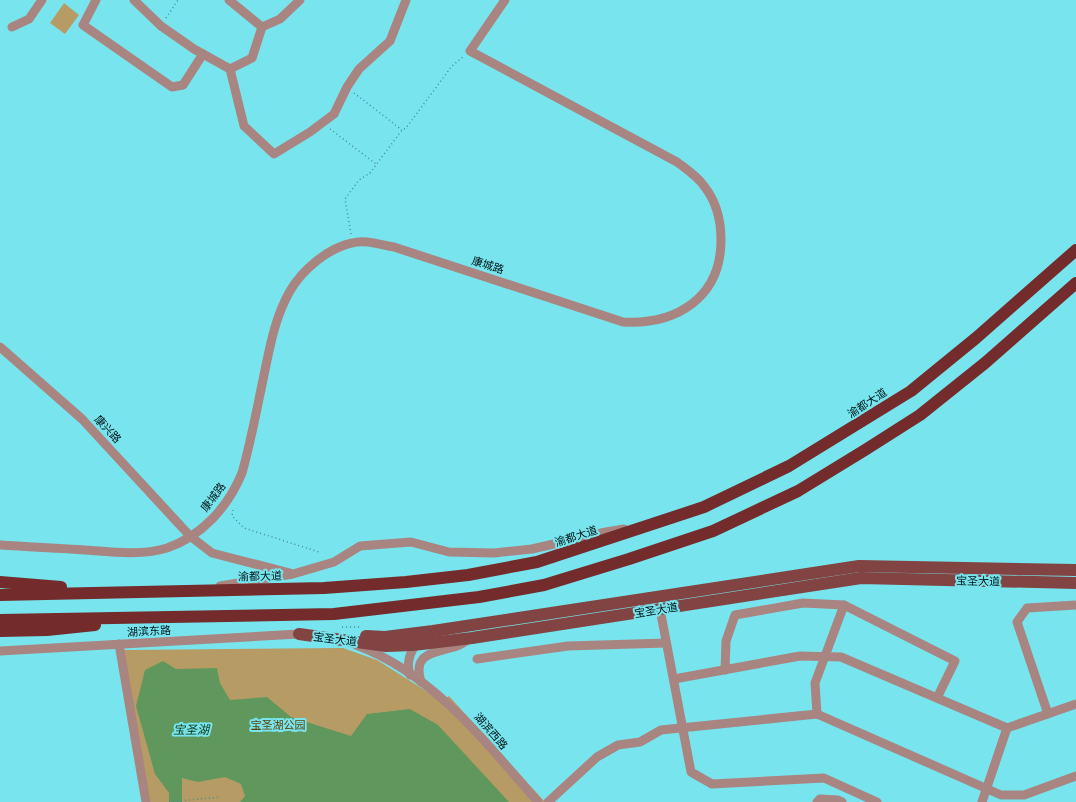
<svg xmlns="http://www.w3.org/2000/svg" width="1076" height="802" font-family="'Open Sans','Noto Sans SC',sans-serif">
	<style>
		.green { fill: #b79b65 }
		.water { fill: #60975d }
		.lines { fill: none; stroke-linecap: round; stroke-linejoin: round }
		.path { stroke: #468d93; stroke-width: 1.5; stroke-dasharray: 1 3; stroke-linecap: butt }
		.minor { stroke: #a98582; stroke-width: 9 }
		.major { stroke: #824442; stroke-width: 12 }
		.highway { stroke: #732c2b; stroke-width: 12 }
		.labels { text-anchor: middle; stroke-width: 4; stroke-linejoin: round; paint-order: stroke }
		.street-label { font-size: 11px; fill: #001315; stroke: #78e5ee }
		.park-label { font-size: 11px; fill: #5e4406; stroke: #78e5ee }
		.water-label { font-size: 12px; font-style: italic; fill: #0c340c; stroke: #78e5ee }
	</style>
	<rect width="100%" height="100%" fill="#78e5ee"/>
	<!-- green -->
	<g class="green">
		<path d="M64,3L79,15L65,34L50,23Z"/>
		<path d="M343,648L377,660L442,701L449,696L545,802H149L123,650Z"/>
	</g>
	<!-- water -->
	<path class="water" d="M163,661L176,669L217,668L220,683L230,700L267,697L291,717L351,736L367,714L410,709L438,725L509,802H240L245,796L241,784L225,777L198,782L182,778V802H169V793L155,774L136,706L145,670Z"/>
	<g class="lines">
		<!-- path -->
		<g class="path">
			<path d="M166,18L178,0"/>
			<path d="M354,93L402,130"/>
			<path d="M330,129L376,164"/>
			<path d="M351,234L345,199L359,180L370,173L402,130L406,128L452,66L464,56"/>
			<path d="M233,510L232,516L244,528L319,552"/>
			<path d="M342,627H360"/>
			<path d="M169,802L221,797"/>
		</g>
		<!-- minor -->
		<g class="minor">
			<path d="M96,0L83,25L172,87L183,85L203,54"/>
			<path d="M134,0L161,26L194,49L230,69L244,126L274,154L310,132L334,114L347,87L359,69L390,41L406,0"/>
			<path d="M229,0L262,27L252,58L230,69"/>
			<path d="M12,27L29,19L42,0"/>
			<path d="M262,27L280,19L300,0"/>
			<path d="M0,347L82,419L190,536L212,553L290,573"/>
			<path d="M0,545C28,547 57,548 85,550C111,552 141,556 167,548C202,536 228,507 242,473C251,441 257,408 264,375C270,346 275,317 290,291C302,270 328,248 352,243C365,239 381,245 394,247L623,322C676,325 721,298 721,240C721,221 716,201 704,186C697,176 686,169 677,162L470,51L505,0"/>
			<path d="M220,586L293,574L334,562L360,546L411,542L449,552L494,553L532,549L606,532L624,529"/>
			<path d="M660,609L691,772L712,784L824,778L877,802"/>
			<path d="M119,644L146,802"/>
			<path d="M356,645C434,674 485,742 538,802"/>
			<path d="M0,651L299,634"/>
			<path d="M477,659L568,646L666,643"/>
			<path d="M725,670L726,641L735,615L803,603L844,605L955,661L937,698"/>
			<path d="M410,675C406,662 410,653 417,642"/>
			<path d="M674,679L800,656L841,657L1007,728L1076,704"/>
			<path d="M421,682C412,653 434,653 454,647C459,646 464,642 468,640"/>
			<path d="M817,714L815,683L844,605"/>
			<path d="M1048,714L1017,622L1027,608L1076,605"/>
			<path d="M548,802L597,757L618,745L640,742L661,730L817,714L1001,795H1024L1076,776"/>
			<path d="M817,802L820,799L838,800L842,802"/>
			<path d="M982,802L1007,728"/>
		</g>
		<!-- major -->
		<g class="major">
			<path d="M299,634L386,646L413,645L472,638L861,578L1076,583"/>
			<path d="M366,636L385,637L433,631L859,566L1076,570"/>
		</g>
		<!-- highway -->
		<g class="highway">
			<path d="M0,582L61,587"/>
			<path d="M0,595L324,588L406,582L468,575L537,562L704,507L789,466L911,391L976,338L1076,250"/>
			<path d="M0,620L334,614L479,597L544,585L629,559L713,531L798,491L865,450L920,415L985,363L1076,283"/>
			<path d="M0,631L47,630L95,625"/>
		</g>
	</g>
	<g class="labels">
		<!-- street labels -->
		<g class="street-label">
			<text transform="translate(488 265) rotate(18)" y="4">康城路</text>
			<text transform="translate(867 403) rotate(-33)" y="4">渝都大道</text>
			<text transform="translate(108 429) rotate(47)" y="4">康兴路</text>
			<text transform="translate(213 497) rotate(-53)" y="4">康城路</text>
			<text transform="translate(576 536) rotate(-18)" y="4">渝都大道</text>
			<text transform="translate(260 576) rotate(-1)" y="4">渝都大道</text>
			<text transform="translate(978 581) rotate(1)" y="4">宝圣大道</text>
			<text transform="translate(656 610) rotate(-9)" y="4">宝圣大道</text>
			<text transform="translate(149 631) rotate(-3)" y="4">湖滨东路</text>
			<text transform="translate(335 639) rotate(7)" y="4">宝圣大道</text>
			<text transform="translate(491 731) rotate(49)" y="4">湖滨西路</text>
		</g>
		<!-- park labels -->
		<g class="park-label">
			<text x="278" y="729">宝圣湖公园</text>
		</g>
		<!-- water labels -->
		<g class="water-label">
			<text x="191" y="734">宝圣湖</text>
		</g>
	</g>
</svg>
